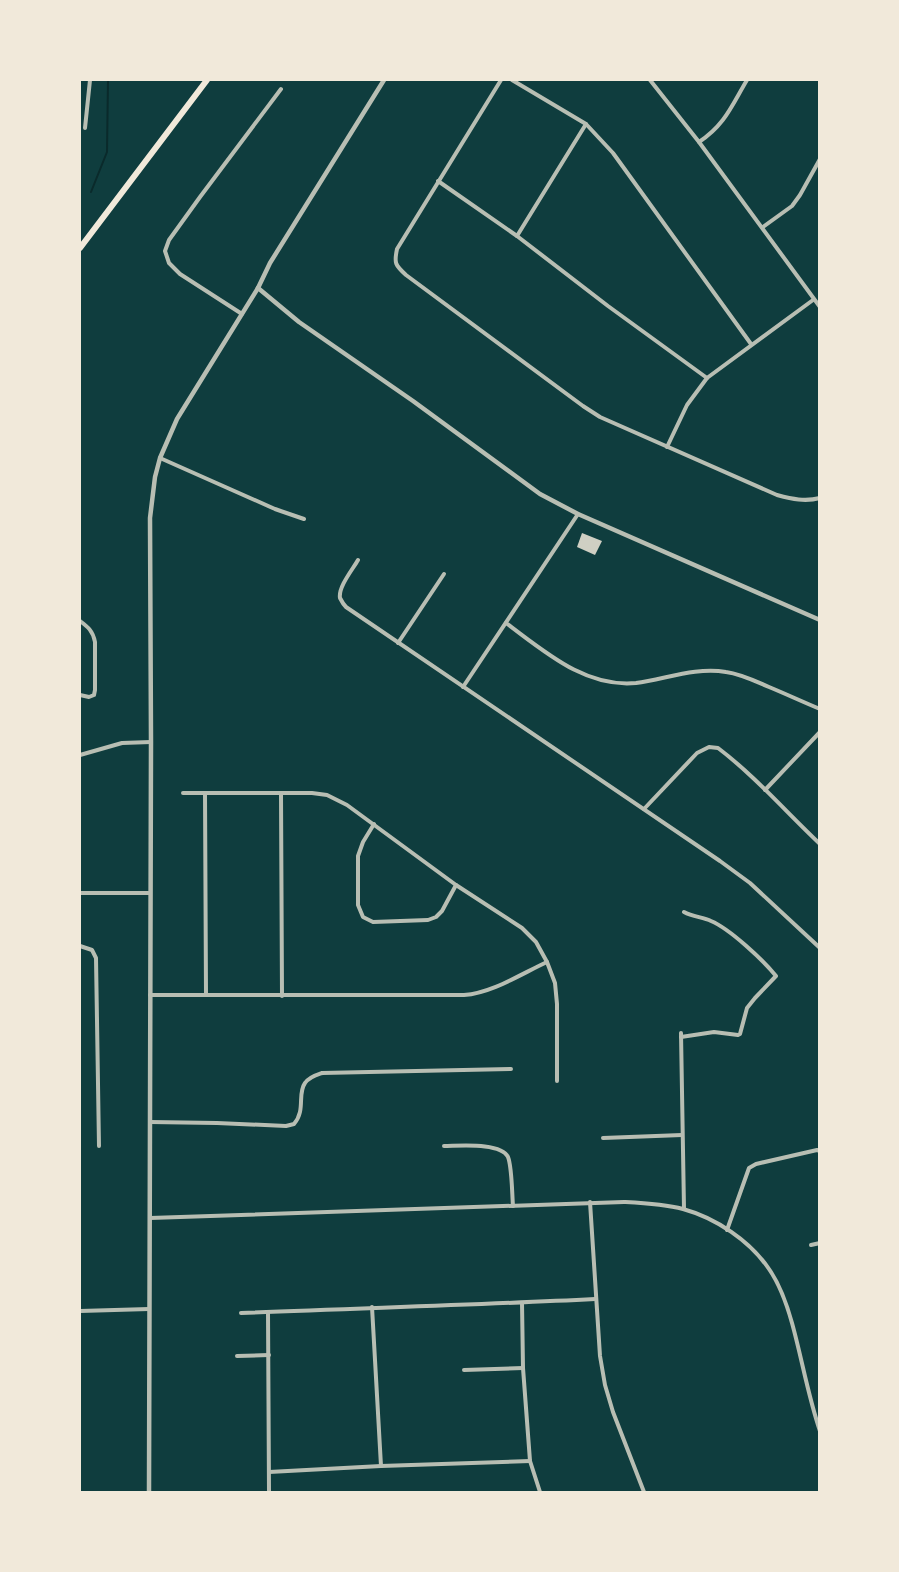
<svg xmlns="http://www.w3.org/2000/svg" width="899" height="1572" font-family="'Noto Serif',serif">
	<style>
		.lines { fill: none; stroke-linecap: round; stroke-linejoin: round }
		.stream { stroke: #0a2a2b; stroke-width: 2 }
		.building { fill: #cfcfc3 }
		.minor { stroke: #b8beb3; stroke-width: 4 }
		.tertiary { stroke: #b8beb3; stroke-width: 4.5 }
		.primary { stroke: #f1e9da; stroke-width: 6 }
	</style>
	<rect width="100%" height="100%" fill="#0f3d3e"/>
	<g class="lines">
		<!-- stream -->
		<path class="stream" d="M91,192L107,152L108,80"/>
	</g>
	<!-- building -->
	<path class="building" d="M582,533L602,541L595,555L577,547Z"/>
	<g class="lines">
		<!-- minor -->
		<g class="minor">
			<path d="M501,80L397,249C394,263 395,265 406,275L583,406L600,417L777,495C792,499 805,502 820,498"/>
			<path d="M512,80L586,124L613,153L751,344"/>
			<path d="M650,80L699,142L820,307"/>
			<path d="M85,128L90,80"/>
			<path d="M699,142C725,125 732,105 747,80"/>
			<path d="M438,181L517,236L608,306L707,378"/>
			<path d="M763,227L792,206L800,195L820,159"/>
			<path d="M517,236L586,124"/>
			<path d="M242,314L180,274L169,263L165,251L169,240L200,197L281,89"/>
			<path d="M667,447L687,405L707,378L813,300"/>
			<path d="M160,458L275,509L304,519"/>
			<path d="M358,560C353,569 338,587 340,598C341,600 344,605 346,607L720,861L750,883L820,948"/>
			<path d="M80,621C88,627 93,631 95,642V690L94,695L89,697L80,695"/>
			<path d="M506,623C544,651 585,688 636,683C666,679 695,667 726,672C741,674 755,681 769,687C786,694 803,702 820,709"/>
			<path d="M398,643L444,574"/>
			<path d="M463,687L578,514"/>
			<path d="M80,755L122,743L151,742"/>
			<path d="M765,790L820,732"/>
			<path d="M183,793H312L327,795L347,805L456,885L522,928L536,942L547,962L555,983L557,1004V1081"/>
			<path d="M205,793L206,995"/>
			<path d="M281,793L282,996"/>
			<path d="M644,809L697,753L709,747L718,748C755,776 786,812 820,844"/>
			<path d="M374,824L363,842L358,856V905L363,917L373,922L428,920L436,917L442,911L456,885"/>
			<path d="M80,893H150"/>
			<path d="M80,946L92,950L96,958L99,1146"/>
			<path d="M150,995H464C492,993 521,974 547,962"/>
			<path d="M681,1033L684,1209"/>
			<path d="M681,1037L714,1032L738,1035L740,1034L747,1008L755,998L776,976C763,960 730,929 711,921C703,917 693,917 684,912"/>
			<path d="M150,1122L217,1123L286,1126L294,1124C306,1110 297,1094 305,1083C309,1077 316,1075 322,1073L511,1069"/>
			<path d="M603,1138L682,1135"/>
			<path d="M444,1146C459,1146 501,1142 508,1157C512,1167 512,1194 513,1206"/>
			<path d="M590,1202L600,1356L605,1385L613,1412L644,1492"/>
			<path d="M150,1218L624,1202C643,1203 664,1204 683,1209C716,1218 750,1241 769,1269C780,1285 787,1305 792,1323C802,1359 808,1396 820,1431"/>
			<path d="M727,1230L749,1168L756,1164L817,1150L820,1151"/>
			<path d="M811,1245L820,1243"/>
			<path d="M522,1303L523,1368L530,1461L540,1492"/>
			<path d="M372,1307L381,1466"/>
			<path d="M80,1311L149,1309"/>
			<path d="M268,1312L269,1492"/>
			<path d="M241,1313C359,1308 477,1305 595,1299"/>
			<path d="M237,1356L269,1355"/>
			<path d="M464,1370L523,1368"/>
			<path d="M269,1472L381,1466L530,1461"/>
		</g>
		<!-- tertiary -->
		<g class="tertiary">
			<path d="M258,288L299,322L413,401L540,494L578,514L820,620"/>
			<path d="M149,1492L151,742L150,518L155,477L160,458L177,419L258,288L270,263L384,80"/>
		</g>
		<!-- primary -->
		<path class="primary" d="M80,248L207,80"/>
	</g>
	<!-- border -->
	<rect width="899" height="1572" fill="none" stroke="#f1e9da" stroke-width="162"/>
</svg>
